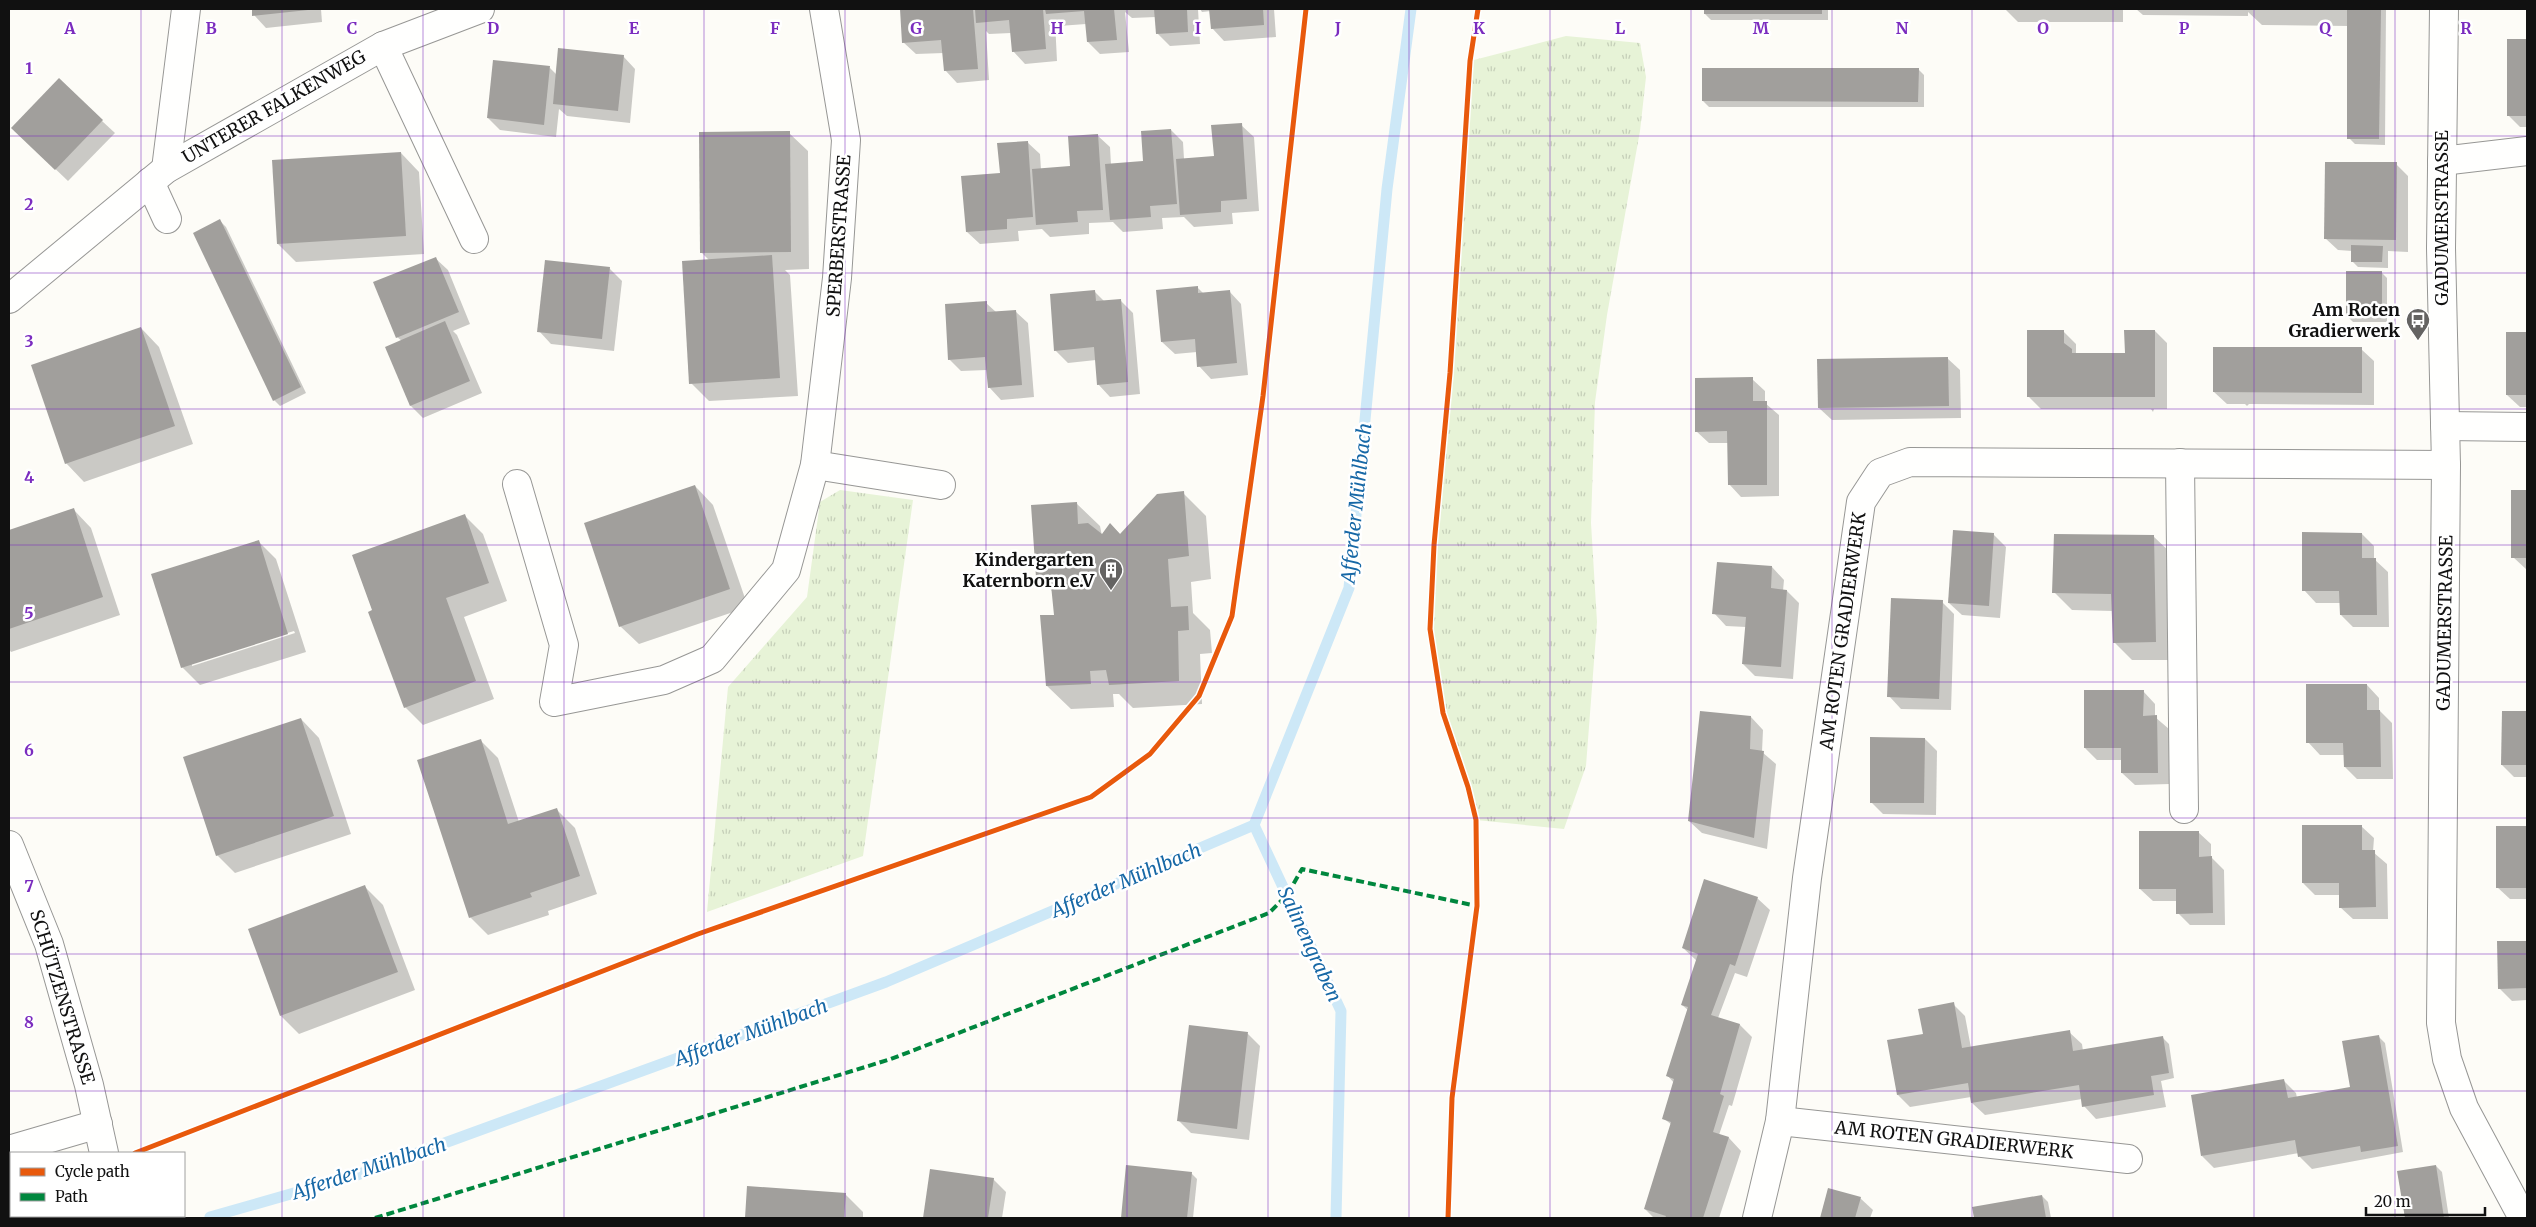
<svg xmlns="http://www.w3.org/2000/svg" width="2536" height="1227" font-family="Merriweather,serif">
	<style>
		.park { fill: url(#park-tufts) }
		.shadow { fill: #0003; fill-rule: evenodd }
		.lines { fill: none; stroke-linecap: round; stroke-linejoin: round }
		.stream { stroke: #cde8f7; stroke-width: 11 }
		.building { fill: #a19f9c }
		.minor-casing { stroke: #979795; stroke-width: 30 }
		.minor { stroke: #fffffe; stroke-width: 28 }
		.quiet { stroke: #00873e; stroke-width: 4; stroke-dasharray: 8 4; stroke-linecap: butt }
		.cycleway-casing { stroke: #fff; stroke-width: 8 }
		.cycleway { stroke: #e8590c; stroke-width: 5 }
		.grid { fill: none; stroke: #7b2cbf; stroke-width: 1; stroke-opacity: 0.55 }
		.labels { text-anchor: middle; stroke-width: 5; stroke-linejoin: round; paint-order: stroke }
		.street-label { font-size: 18px; fill: #111; stroke: #fff }
		.poi-label { font-size: 18px; font-weight: bold; fill: #111; stroke: #fff; text-anchor: end }
		.water-label { font-size: 19px; font-style: italic; fill: #1768a6; stroke: #fff }
		.grid-label { font-size: 16px; text-anchor: middle; font-weight: bold; fill: #7b2cbf; stroke: #fff; stroke-width: 5; stroke-linejoin: round; paint-order: stroke }
	</style>
	<defs>
		<pattern id="park-tufts" width="24" height="20" patternUnits="userSpaceOnUse" patternTransform="scale(1.25)"><rect width="24" height="20" fill="#e7f3d7"/><path d="M3 7l-1-3M5 7V3M7 7l1-3M15 17l-1-3M17 17v-4M19 17l1-3" fill="none" stroke="#c5cfb8"/></pattern>
	</defs>
	<rect width="100%" height="100%" fill="#fdfcf7"/>
	<!-- park -->
	<g class="park">
		<path d="M1566,36L1640,43L1646,77L1640,131L1607,315L1595,402L1591,523L1597,622L1586,766L1564,829L1476,820L1443,713L1430,629L1434,545L1450,373L1470,61Z"/>
		<path d="M840,490L913,500L863,856L707,912L728,687L807,597L820,502Z"/>
	</g>
	<!-- shadow -->
	<g class="shadow">
		<path d="M253,9H321L322,22L266,28L254,15Z"/>
		<path d="M901,9H1198L1200,44L1170,46L1157,33L1156,17L1132,18L1125,12L1129,52L1100,54L1088,42L1086,24L1059,26L1055,21L1057,61L1025,64L1013,51L1011,33L989,34L986,31L989,80L957,83L945,70L944,53L916,54L903,42Z"/>
		<path d="M1200,9H1274L1276,37L1224,41L1212,28L1211,11L1202,12Z"/>
		<path d="M1705,9H1828V20H1711L1705,14Z"/>
		<path d="M2005,9H2123V22H2018Z"/>
		<path d="M2136,9H2386L2385,145L2355,144L2349,138V106L2347,104L2349,26L2262,25L2248,12V16L2143,15Z"/>
		<path d="M2509,40H2527V127H2520L2508,115Z"/>
		<path d="M623,56L635,69L630,123L567,116L559,109L556,137L500,130L488,118L550,68L557,75Z"/>
		<path d="M1918,69L1924,75V107H1709L1703,101Z"/>
		<path d="M102,121L115,133L68,181L25,140Z"/>
		<path d="M1241,125L1254,137L1259,211L1232,213L1233,224L1194,227L1184,217L1162,218L1163,229L1123,232L1113,222L1089,223V234L1050,237L1042,229L1018,231L1019,241L980,244L967,232L1001,174L1027,142L1040,154L1041,170L1072,167L1097,135L1110,147L1111,165L1145,162L1171,130L1183,142L1184,159L1215,157Z"/>
		<path d="M789,133L808,151L809,269L785,270L790,275L798,396L709,401L691,383L710,261L701,252Z"/>
		<path d="M401,153L419,172L424,254L296,262L278,244Z"/>
		<path d="M2396,164L2408,176V252L2388,251V268L2358,267L2352,261V251L2338,250L2325,238Z"/>
		<path d="M220,221L226,227L306,393L280,406L274,400Z"/>
		<path d="M435,258L448,270L470,324L453,331L457,335L482,393L423,418L411,406L402,341L397,337Z"/>
		<path d="M609,268L622,281L614,351L551,344L539,331Z"/>
		<path d="M2381,272L2387,278V322H2353L2347,316Z"/>
		<path d="M1197,287L1204,294L1229,291L1241,304L1248,375L1211,379L1199,366L1197,352L1175,354L1162,342Z"/>
		<path d="M1094,291L1105,302L1121,301L1133,313L1140,394L1110,397L1098,384L1096,360L1068,363L1055,350Z"/>
		<path d="M986,303L996,312L1015,311L1028,323L1034,397L1001,400L989,387L987,370L961,371L949,359Z"/>
		<path d="M141,328L159,347L193,444L84,482L66,463Z"/>
		<path d="M2063,331L2076,344V354H2126L2155,331L2167,343V409H2154L2153,412L2151,409H2041L2029,397Z"/>
		<path d="M2507,333H2527V407H2520L2507,395Z"/>
		<path d="M2361,349L2374,361V405L2249,404L2247,406L2245,404H2227L2214,392Z"/>
		<path d="M1947,358L1960,370L1961,418L1832,420L1819,408Z"/>
		<path d="M1752,379L1765,391V403L1779,415V496L1741,497L1729,484V443H1709L1696,431Z"/>
		<path d="M695,486L713,505L748,607L639,644L620,626Z"/>
		<path d="M2512,491H2527V570L2513,557Z"/>
		<path d="M1183,493L1206,516L1211,579L1191,582L1193,613L1210,630L1212,653L1200,654L1202,704L1133,708L1119,694H1113L1114,707L1071,709L1047,686L1056,616L1053,592L1038,576L1076,503L1100,526L1102,536L1111,525L1121,535Z"/>
		<path d="M73,509L91,528L120,615L11,652L9,649V531Z"/>
		<path d="M464,515L483,534L507,601L464,617L494,699L423,725L405,707L374,611Z"/>
		<path d="M1993,534L2006,547L2000,618L1962,615L1949,603Z"/>
		<path d="M2362,534L2374,546V559L2388,572L2389,627H2353L2341,615V603H2316L2304,590Z"/>
		<path d="M2153,536L2172,554L2174,660H2132L2114,642L2113,611L2072,610L2054,592Z"/>
		<path d="M258,541L276,559L306,652L200,685L182,667ZM294,631L295,633L192,666V663Z"/>
		<path d="M1772,567L1784,580L1783,591H1787L1799,603L1793,679L1755,676L1743,664L1746,627L1726,626L1714,613Z"/>
		<path d="M1942,602L1954,614L1951,710L1901,709L1889,696Z"/>
		<path d="M2367,685L2379,698V710L2392,723L2393,779H2357L2345,767V755H2320L2308,742Z"/>
		<path d="M2143,691L2155,704V717L2169,729L2170,784L2135,785L2122,773V760H2097L2085,748Z"/>
		<path d="M2504,712L2527,713V777H2514L2502,765Z"/>
		<path d="M1751,717L1763,730L1762,752L1776,764L1767,849L1702,833L1689,821Z"/>
		<path d="M301,719L319,738L351,834L235,873L217,855Z"/>
		<path d="M1925,739L1937,751L1936,815L1883,814L1871,802Z"/>
		<path d="M480,740L498,758L519,822L556,809L575,828L597,894L548,911L549,915L488,935L470,917Z"/>
		<path d="M2361,826L2374,838L2373,852L2387,864L2388,919H2353L2340,907V895H2315L2303,883Z"/>
		<path d="M2497,827H2527V899H2510L2497,887Z"/>
		<path d="M2198,832L2211,844V857L2224,870L2225,925H2190L2178,913L2177,901H2153L2140,889Z"/>
		<path d="M365,887L383,905L415,990L299,1034L281,1016Z"/>
		<path d="M1757,898L1770,910L1747,977L1735,973L1718,1018L1740,1025L1752,1037L1732,1106L1729,1105L1719,1135L1729,1138L1741,1151L1719,1218H1654L1645,1209L1672,1125L1663,1118L1674,1083L1668,1076L1688,1010L1682,1005L1697,961L1683,948Z"/>
		<path d="M2499,942H2527V1000L2512,1001L2499,988Z"/>
		<path d="M1953,1004L1965,1016L1971,1048L2069,1032L2082,1044L2083,1051L2163,1038L2169,1044L2174,1078L2161,1081L2166,1107L2096,1119L2084,1106L2082,1099L1985,1115L1972,1103L1971,1097L1910,1107L1898,1095L1924,1035Z"/>
		<path d="M1190,1026L1248,1034L1260,1046L1249,1140L1191,1133L1179,1121Z"/>
		<path d="M2379,1037L2385,1043L2403,1152L2312,1169L2300,1157L2299,1153L2214,1168L2202,1156L2284,1081L2296,1093L2297,1098L2350,1088Z"/>
		<path d="M2436,1166L2442,1172L2449,1218H2406L2399,1173Z"/>
		<path d="M1127,1167L1191,1173L1197,1179L1193,1218H1122Z"/>
		<path d="M931,1170L993,1179L1006,1192L1002,1218H924Z"/>
		<path d="M748,1188L845,1194L863,1212V1218H746Z"/>
		<path d="M1829,1189L1860,1198L1873,1210L1870,1218H1821Z"/>
		<path d="M2042,1196L2048,1202L2051,1218H1975L1973,1208Z"/>
	</g>
	<g class="lines">
		<!-- stream -->
		<g class="stream">
			<path d="M1254,825L1341,1011L1336,1218"/>
			<path d="M210,1217L357,1175L886,982L1254,825L1349,588L1387,189L1411,9"/>
		</g>
	</g>
	<!-- building -->
	<g class="building">
		<path d="M252,9H308V10L252,16Z"/>
		<path d="M900,9H973L978,69L944,71L941,40L902,43Z"/>
		<path d="M975,9H1043L1046,49L1012,52L1009,20L976,23Z"/>
		<path d="M1045,9H1114L1117,40L1087,42L1084,11L1046,14Z"/>
		<path d="M1154,9H1187L1188,32L1156,34Z"/>
		<path d="M1209,9H1263L1264,25L1211,29Z"/>
		<rect x="1704" y="9" width="118" height="5"/>
		<path d="M2347,9H2381L2379,139H2347Z"/>
		<rect x="2507" y="39" width="20" height="77"/>
		<path d="M558,48L624,55L618,111L553,104Z"/>
		<path d="M493,60L550,66L544,125L487,118Z"/>
		<path d="M1702,68H1919L1918,102L1702,101Z"/>
		<path d="M59,78L103,120L55,170L11,128Z"/>
		<path d="M1242,123L1247,199L1221,201V212L1180,215L1176,159L1214,156L1211,125Z"/>
		<path d="M1171,129L1177,204L1150,206L1151,217L1110,220L1105,164L1143,161L1141,131Z"/>
		<path d="M790,131L791,252L700,253L699,132Z"/>
		<path d="M1098,134L1103,210L1077,211L1078,222L1036,225L1032,169L1070,166L1068,136Z"/>
		<path d="M1028,141L1033,217L1007,219V229L966,232L961,176L1000,173L997,143Z"/>
		<path d="M401,152L406,236L277,244L272,160Z"/>
		<path d="M2325,162H2397L2396,240L2324,239Z"/>
		<path d="M220,219L301,387L273,401L193,233Z"/>
		<path d="M2351,245L2383,246L2382,262H2351Z"/>
		<path d="M772,255L780,378L689,384L682,261Z"/>
		<path d="M436,257L459,312L396,338L373,282Z"/>
		<path d="M545,260L610,267L602,339L537,332Z"/>
		<rect x="2346" y="271" width="36" height="46"/>
		<path d="M1198,286V293L1230,290L1237,363L1197,367L1195,339L1161,342L1156,290Z"/>
		<path d="M1095,290L1096,301L1121,299L1128,382L1097,385L1094,347L1054,351L1050,294Z"/>
		<path d="M987,301V312L1016,310L1022,385L988,388L985,357L948,360L945,304Z"/>
		<path d="M445,321L470,381L410,406L385,347Z"/>
		<path d="M141,327L175,426L65,464L31,365Z"/>
		<path d="M2027,330H2064V343L2072,349V353H2125L2124,330H2155V397H2027Z"/>
		<rect x="2506" y="332" width="21" height="63"/>
		<path d="M2213,347H2362V393L2213,392Z"/>
		<path d="M1948,357L1949,406L1818,408L1817,359Z"/>
		<path d="M1753,377V401H1767V485H1728L1727,431L1695,432V378Z"/>
		<path d="M695,485L730,589L619,627L584,523Z"/>
		<rect x="2511" y="490" width="16" height="68"/>
		<path d="M1184,491L1189,556L1168,559L1171,607L1188,606L1189,630L1178,631L1179,681L1109,685L1106,670L1090,671L1091,684L1046,686L1040,615H1054L1050,575L1036,577L1031,505L1077,502L1078,524L1088,523L1102,534L1110,523L1120,534L1157,494Z"/>
		<path d="M74,508L103,597L9,629V530Z"/>
		<path d="M465,514L489,583L446,598L476,681L404,708L368,612L372,610L352,555Z"/>
		<path d="M1953,530L1994,533L1989,606L1948,603Z"/>
		<path d="M2302,532L2362,533V558H2376L2377,615H2340L2339,591H2302Z"/>
		<path d="M2054,534L2154,535L2156,642L2113,643L2111,594L2052,593Z"/>
		<path d="M259,540L288,634L181,668L151,574Z"/>
		<path d="M1717,562L1772,566L1771,588L1787,590L1781,667L1742,664L1746,617L1712,614Z"/>
		<path d="M1891,598L1943,600L1939,699L1887,697Z"/>
		<path d="M2306,684H2367V710H2380L2381,767H2344L2343,743H2306Z"/>
		<path d="M2084,690H2144L2143,716L2157,715L2158,773H2121V748H2084Z"/>
		<path d="M1700,711L1751,716L1750,749L1764,751L1754,838L1688,821Z"/>
		<path d="M2502,711H2527V765H2501Z"/>
		<path d="M301,718L334,816L216,856L183,757Z"/>
		<path d="M1870,737L1925,738L1924,803H1870Z"/>
		<path d="M481,739L508,824L557,808L580,876L530,893L532,897L469,918L417,760Z"/>
		<path d="M2302,825H2362V850H2375L2376,907L2339,908V883H2302Z"/>
		<rect x="2496" y="826" width="31" height="62"/>
		<path d="M2139,831H2199V857L2212,856L2213,913L2176,914V889H2139Z"/>
		<path d="M1704,879L1758,897L1735,966L1730,964L1711,1015L1740,1024L1720,1094L1724,1096L1713,1132L1729,1137L1703,1218H1665L1666,1216L1644,1209L1671,1122L1662,1119L1674,1079L1666,1076L1688,1007L1681,1005L1698,954L1682,948Z"/>
		<path d="M365,885L398,972L280,1016L248,929Z"/>
		<path d="M2497,941H2527V988L2498,989Z"/>
		<path d="M1954,1002L1962,1048L2070,1030L2073,1051L2163,1036L2169,1073L2151,1076L2154,1095L2082,1107L2079,1085L1971,1103L1968,1083L1897,1095L1887,1040L1923,1034L1918,1009Z"/>
		<path d="M1189,1025L1248,1032L1237,1129L1177,1121Z"/>
		<path d="M2379,1035L2398,1146L2361,1152L2360,1146L2298,1157L2295,1140L2201,1156L2191,1095L2284,1079L2288,1098L2350,1087L2342,1041Z"/>
		<path d="M1126,1165L1192,1172L1187,1218H1121Z"/>
		<path d="M2436,1165L2444,1218H2405L2397,1171Z"/>
		<path d="M930,1169L994,1178L988,1218H923Z"/>
		<path d="M747,1186L846,1193L844,1218H745Z"/>
		<path d="M1828,1188L1861,1197L1855,1218H1820Z"/>
		<path d="M2042,1195L2046,1218H1974L1972,1207Z"/>
	</g>
	<g class="lines">
		<!-- minor casing -->
		<g class="minor-casing">
			<g id="minor">
				<path d="M2444,9L2441,248L2446,465L2441,1023L2447,1059L2464,1108L2523,1218"/>
				<path d="M383,46L474,239"/>
				<path d="M2442,161L2527,151"/>
				<path d="M166,169L186,9"/>
				<path d="M150,182L167,219"/>
				<path d="M9,299L166,169L383,46L480,9"/>
				<path d="M2445,426L2527,427"/>
				<path d="M2180,463L2184,809"/>
				<path d="M815,465L941,485"/>
				<path d="M517,484L564,645L554,702L664,680L712,659L786,570L815,465L837,278L846,140L824,9"/>
				<path d="M9,845L49,944L89,1085L104,1153"/>
				<path d="M1780,1121L2128,1159"/>
				<path d="M9,1150L98,1124"/>
				<path d="M112,1216V1218"/>
				<path d="M1757,1218L1780,1121L1807,878L1861,502L1880,473L1910,462L2446,465"/>
			</g>
		</g>
		<!-- minor -->
		<use href="#minor" class="minor"/>
		<!-- quiet -->
		<path class="quiet" d="M375,1218L891,1059L1269,913L1287,895L1302,869L1477,906"/>
		<!-- cycleway casing -->
		<g class="cycleway-casing">
			<g id="cycleway">
				<path d="M135,1153L698,934L1091,797L1150,754L1199,696L1232,616L1263,396L1306,9"/>
				<path d="M1448,1218L1452,1098L1477,906L1476,820L1468,787L1443,713L1430,629L1434,545L1450,373L1470,61L1478,9"/>
			</g>
		</g>
		<!-- cycleway -->
		<use href="#cycleway" class="cycleway"/>
	</g>
	<!-- grid -->
	<path class="grid" d="M141,9V1153M282,9V1218M423,9V1218M564,9V1218M704,9V1218M845,9V1218M986,9V1218M1127,9V1218M1268,9V1218M1409,9V1218M1550,9V1218M1691,9V1218M1832,9V1218M1972,9V1218M2113,9V1218M2254,9V1218M2395,9V1218M9,136H2527M9,273H2527M9,409H2527M9,545H2527M9,682H2527M9,818H2527M9,954H2527M9,1091H2527M141,1216V1218"/>
	<!-- icons -->
	<defs>
		<g id="bus-pin" transform="scale(1.25)"><path d="M0 17L-7.5 6A9.5 9.5 0 1 1 7.5 6Z" fill="#646362" stroke="#fff"/><path d="M-5-6H5V4H4V6H2V4H-2V6H-4V4H-5ZM-3.5-4V0h7V-4ZM-3.5 1.2v1.5H-2V1.2ZM2 1.2v1.5H3.5V1.2Z" fill="#fff"/></g>
		<g id="building-pin" transform="scale(1.25)"><path d="M0 17L-7.5 6A9.5 9.5 0 1 1 7.5 6Z" fill="#646362" stroke="#fff"/><path d="M-4-6H4V6H1V3H-1V6H-4ZM-2.5-4.3h1.7v1.8h-1.7ZM.8-4.3h1.7v1.8H.8ZM-2.5-1h1.7V.8h-1.7ZM.8-1h1.7V.8H.8Z" fill="#fff"/></g>
	</defs>
	<g fill-rule="evenodd">
		<use href="#bus-pin" x="2418" y="320"/>
		<use href="#building-pin" x="1111" y="570"/>
	</g>
	<g class="labels">
		<!-- street labels -->
		<g class="street-label">
			<text transform="translate(274 107) rotate(-30)" y="6">UNTERER FALKENWEG</text>
			<text transform="translate(2442 218) rotate(-90)" y="6">GADUMERSTRASSE</text>
			<text transform="translate(839 236) rotate(-86)" y="6">SPERBERSTRASSE</text>
			<text transform="translate(2445 623) rotate(-89)" y="6">GADUMERSTRASSE</text>
			<text transform="translate(1843 631) rotate(-82)" y="6">AM ROTEN GRADIERWERK</text>
			<text transform="translate(62 997) rotate(73)" y="6">SCHÜTZENSTRASSE</text>
			<text transform="translate(1954 1140) rotate(6)" y="6">AM ROTEN GRADIERWERK</text>
		</g>
		<!-- poi labels -->
		<g class="poi-label">
			<text x="2400" y="316">Am Roten<tspan x="2400" dy="21">Gradierwerk</tspan></text>
			<text x="1094" y="566">Kindergarten<tspan x="1094" dy="21">Katernborn e.V</tspan></text>
		</g>
		<!-- water labels -->
		<g class="water-label">
			<text transform="translate(1356 503) rotate(-84)" y="7">Afferder Mühlbach</text>
			<text transform="translate(1126 880) rotate(-23)" y="7">Afferder Mühlbach</text>
			<text transform="translate(1310 944) rotate(65)" y="7">Salinengraben</text>
			<text transform="translate(751 1032) rotate(-20)" y="7">Afferder Mühlbach</text>
			<text transform="translate(369 1168) rotate(-18)" y="7">Afferder Mühlbach</text>
		</g>
	</g>
	<g class="grid-label">
		<text x="70" y="34">A</text>
		<text x="211" y="34">B</text>
		<text x="352" y="34">C</text>
		<text x="493" y="34">D</text>
		<text x="634" y="34">E</text>
		<text x="775" y="34">F</text>
		<text x="916" y="34">G</text>
		<text x="1057" y="34">H</text>
		<text x="1198" y="34">I</text>
		<text x="1338" y="34">J</text>
		<text x="1479" y="34">K</text>
		<text x="1620" y="34">L</text>
		<text x="1761" y="34">M</text>
		<text x="1902" y="34">N</text>
		<text x="2043" y="34">O</text>
		<text x="2184" y="34">P</text>
		<text x="2325" y="34">Q</text>
		<text x="2466" y="34">R</text>
		<text x="29" y="74">1</text>
		<text x="29" y="210">2</text>
		<text x="29" y="347">3</text>
		<text x="29" y="483">4</text>
		<text x="29" y="619">5</text>
		<text x="29" y="756">6</text>
		<text x="29" y="892">7</text>
		<text x="29" y="1028">8</text>
	</g>
	<!-- border -->
	<rect width="2536" height="1227" fill="none" stroke="#111111" stroke-width="20"/>
	<!-- legend -->
	<rect x="10" y="1152" width="175" height="65" fill="#ffffff" stroke="#a0a0a0"/>
	<rect x="20" y="1168" width="25" height="8" fill="#e8590c" stroke="#a0a0a0"/>
	<text x="55" y="1177" font-size="15" fill="#111111">Cycle path</text>
	<rect x="20" y="1193" width="25" height="8" fill="#00873e" stroke="#a0a0a0"/>
	<text x="55" y="1202" font-size="15" fill="#111111">Path</text>
	<!-- scale -->
	<path d="M2366 1207v8h119v-8" fill="none" stroke="#111111" stroke-width="2.5"/>
	<text x="2374" y="1207" font-size="15" fill="#111111" stroke="#ffffff" stroke-width="4" paint-order="stroke">20 m</text>
</svg>
